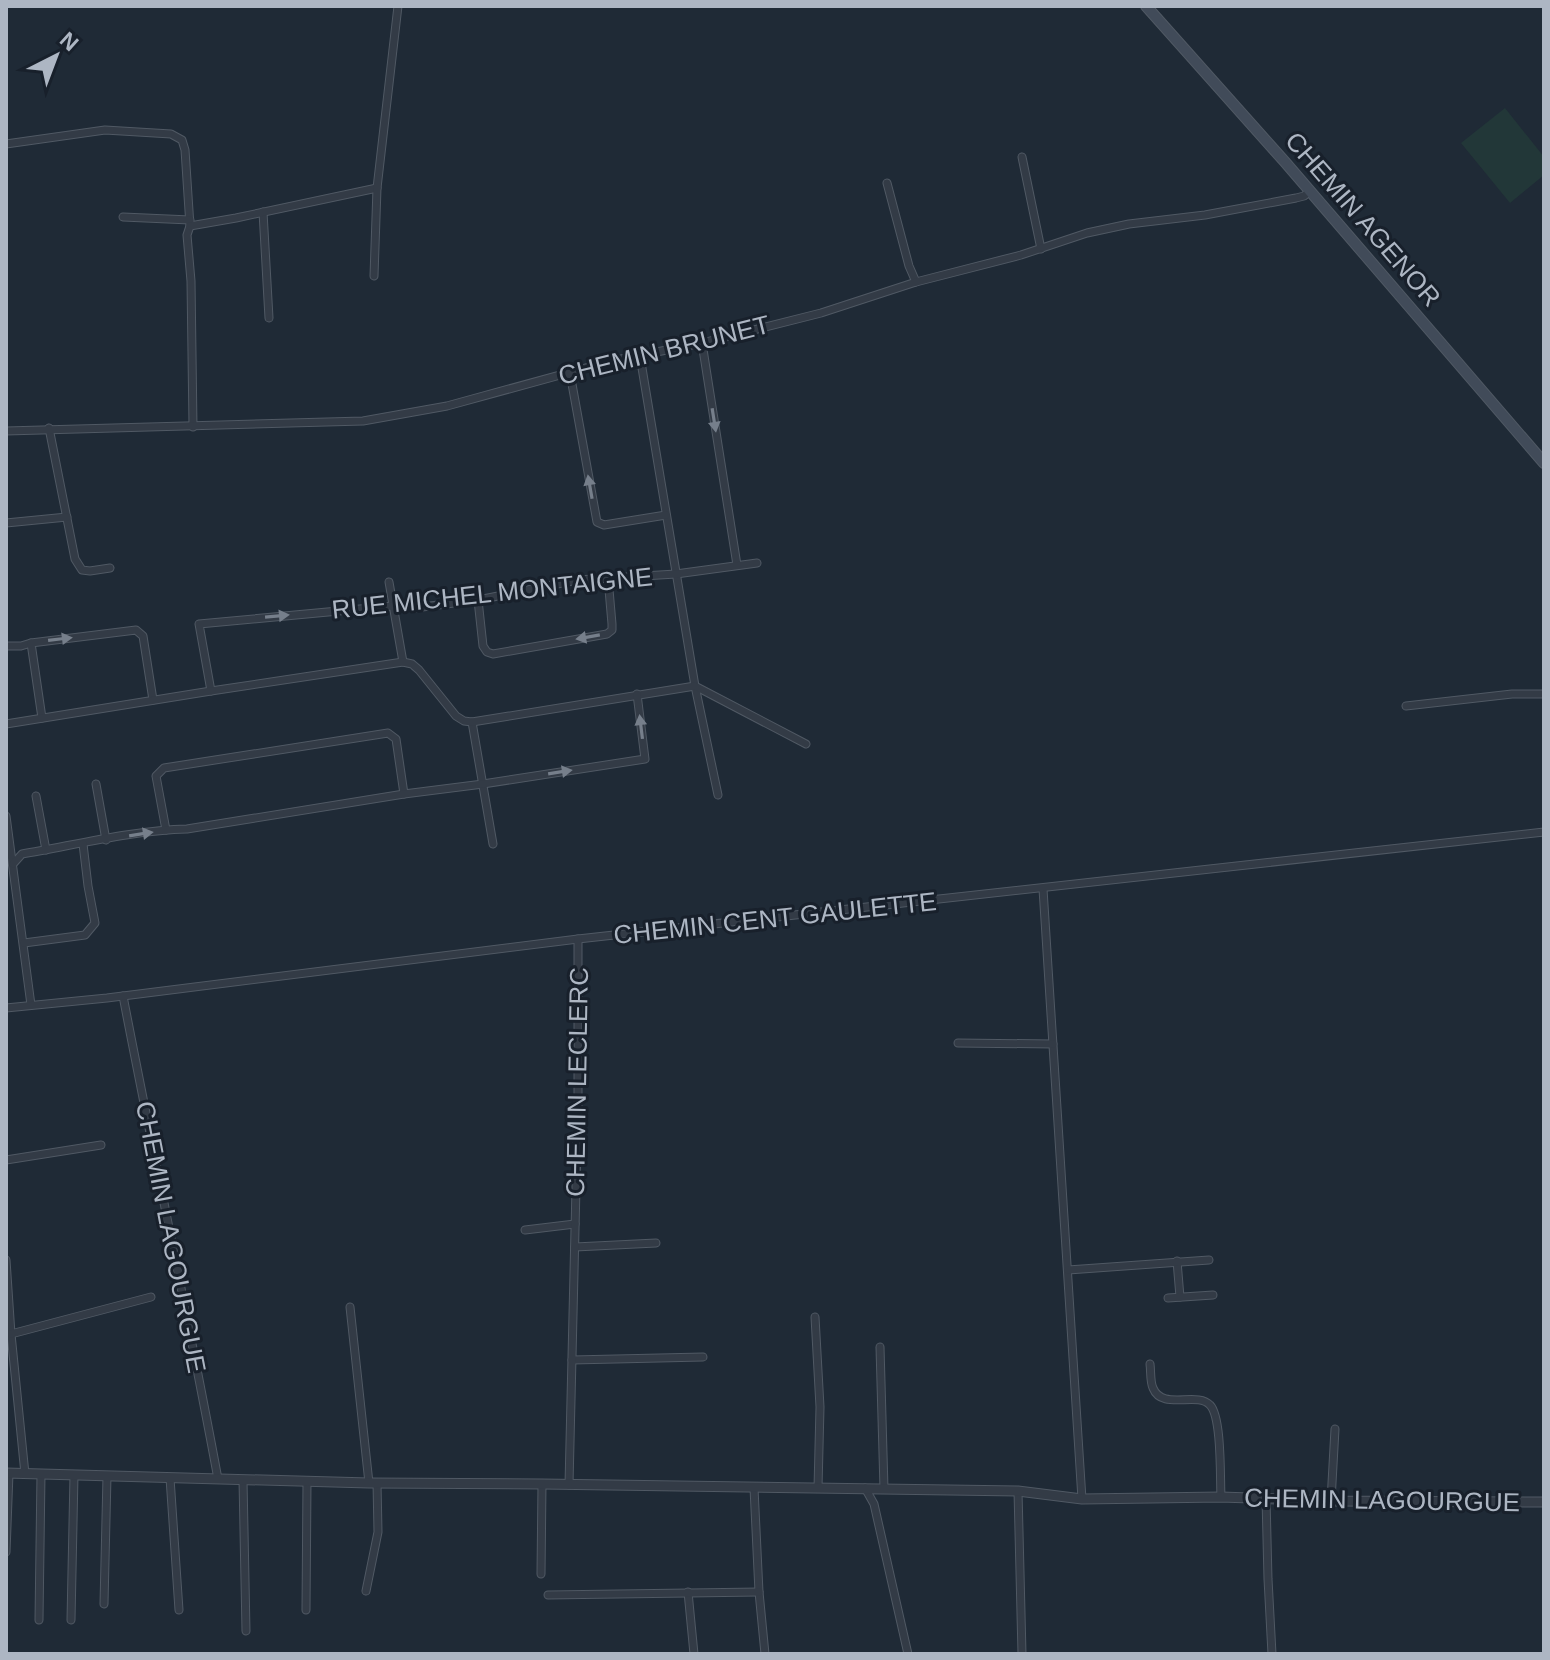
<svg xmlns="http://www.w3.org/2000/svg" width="1550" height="1660" font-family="Helvetica,sans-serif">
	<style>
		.garden { fill: #223738 }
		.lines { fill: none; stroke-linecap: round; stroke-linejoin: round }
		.minor-casing { stroke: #505964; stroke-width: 9 }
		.tertiary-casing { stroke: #505964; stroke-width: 11 }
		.secondary-casing { stroke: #505964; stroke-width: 12 }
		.minor { stroke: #333b46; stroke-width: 7 }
		.tertiary { stroke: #333b46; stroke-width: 9 }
		.secondary { stroke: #414b59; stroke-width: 10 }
		.oneway { fill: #767f8b }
		.labels { text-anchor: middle; stroke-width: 6; stroke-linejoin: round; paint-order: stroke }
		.street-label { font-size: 26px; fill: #adb6c3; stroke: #18202b }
	</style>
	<rect width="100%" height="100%" fill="#1f2a36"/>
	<!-- garden -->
	<path class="garden" d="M1505,108L1544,157V175L1510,203L1461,143Z"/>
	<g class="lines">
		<!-- minor casing -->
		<g class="minor-casing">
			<g id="minor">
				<path d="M6,144L105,130L171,134L182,140L185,150L190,226L187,235L191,281L193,427"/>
				<path d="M1022,157L1041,249"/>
				<path d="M887,183L909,266L916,282"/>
				<path d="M263,212L269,318"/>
				<path d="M123,217L190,220"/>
				<path d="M190,226L236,218L377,188"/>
				<path d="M374,276L377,188L398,6"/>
				<path d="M702,343L737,565"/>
				<path d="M640,356L695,686L718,795"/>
				<path d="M570,373L597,522L604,525L666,515"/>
				<path d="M49,428L75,559L82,570L90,571L110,568"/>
				<path d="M6,431L363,421L447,406L611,361L702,343L821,313L916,282L1021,255L1087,233L1129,224L1205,215L1296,198L1304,196L1310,191"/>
				<path d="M6,523L67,517"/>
				<path d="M389,582L403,662"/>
				<path d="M478,600L483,646L487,652L493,654L607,634L612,630V624L608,578"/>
				<path d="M6,646H21L31,643"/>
				<path d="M211,691L199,624L392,606L414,608L478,600L577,580L676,574L757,563"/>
				<path d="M1406,706L1512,694H1544"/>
				<path d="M42,718L31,643L136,630L143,636L153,700"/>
				<path d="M472,722L493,844"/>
				<path d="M6,724L211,691L403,662L412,664L419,670L456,716L464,721L472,722L695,686L806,744"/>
				<path d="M96,784L106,840"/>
				<path d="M36,796L46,850"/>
				<path d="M6,816L31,1005"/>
				<path d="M166,830L156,776L164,768L388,733L396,739L404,794"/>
				<path d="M13,864L22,854C75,845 135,830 187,829L404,794L483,784L645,759L637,694"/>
				<path d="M1043,889L1082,1499"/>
				<path d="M24,943L85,935L95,923L88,886L83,844"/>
				<path d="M123,996C154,1157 188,1317 218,1479"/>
				<path d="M6,1008L107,998L578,939L1544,832"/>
				<path d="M958,1043L1053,1044"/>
				<path d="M6,1160L101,1145"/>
				<path d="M525,1230L575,1224"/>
				<path d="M575,1247L656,1243"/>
				<path d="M6,1260L11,1334L25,1474"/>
				<path d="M1177,1261L1180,1297"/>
				<path d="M1068,1270L1209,1260"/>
				<path d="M1168,1298L1213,1295"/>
				<path d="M350,1307L369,1483"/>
				<path d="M815,1317L820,1407L818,1488"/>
				<path d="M11,1334L151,1297"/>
				<path d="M880,1347L884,1489"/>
				<path d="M572,1360L703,1357"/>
				<path d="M1150,1364C1151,1371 1150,1382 1153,1388C1162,1411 1197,1391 1210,1405C1222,1417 1220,1479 1221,1497"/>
				<path d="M170,1478L179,1610"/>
				<path d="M243,1480L246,1631"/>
				<path d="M569,1485L578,1102V939"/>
				<path d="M754,1488L759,1592L765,1654"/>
				<path d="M865,1488L874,1504L908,1654"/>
				<path d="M1018,1491L1022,1654"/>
				<path d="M1266,1498L1268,1579L1272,1654"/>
				<path d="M1331,1501L1335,1429"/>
				<path d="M6,1552L9,1473"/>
				<path d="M541,1574L542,1484"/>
				<path d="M366,1591L378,1532L377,1483"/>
				<path d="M688,1592L694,1654"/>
				<path d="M548,1595L759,1592"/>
				<path d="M104,1604L107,1476"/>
				<path d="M306,1610L307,1482"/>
				<path d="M39,1620L41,1474"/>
				<path d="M71,1620L74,1475"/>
			</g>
		</g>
		<!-- tertiary casing -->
		<g class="tertiary-casing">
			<path id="tertiary" d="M6,1473L369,1483L542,1484L1018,1491L1082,1499L1221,1497L1331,1501L1544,1502"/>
		</g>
		<!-- secondary casing -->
		<g class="secondary-casing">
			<path id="secondary" d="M1146,6L1285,162L1544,463"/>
		</g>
		<!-- minor -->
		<use href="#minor" class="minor"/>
		<!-- tertiary -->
		<use href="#tertiary" class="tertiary"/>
		<!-- secondary -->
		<use href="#secondary" class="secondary"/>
	</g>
	<!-- one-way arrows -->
	<defs><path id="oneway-solid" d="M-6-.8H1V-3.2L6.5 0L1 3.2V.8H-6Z" transform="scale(2)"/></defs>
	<g class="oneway">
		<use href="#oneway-solid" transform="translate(714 420) rotate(81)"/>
		<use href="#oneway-solid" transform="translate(590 487) rotate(-100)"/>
		<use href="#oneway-solid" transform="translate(277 616) rotate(-5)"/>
		<use href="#oneway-solid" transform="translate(588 637) rotate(170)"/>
		<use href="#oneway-solid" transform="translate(60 639) rotate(-7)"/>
		<use href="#oneway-solid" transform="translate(641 727) rotate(-97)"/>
		<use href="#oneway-solid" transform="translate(560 772) rotate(-9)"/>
		<use href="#oneway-solid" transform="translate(141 834) rotate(-9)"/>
	</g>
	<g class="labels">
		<!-- street labels -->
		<g class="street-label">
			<text transform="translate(1363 219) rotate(49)" y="9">CHEMIN AGENOR</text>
			<text transform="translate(664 350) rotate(-14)" y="9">CHEMIN BRUNET</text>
			<text transform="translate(492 593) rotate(-6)" y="9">RUE MICHEL MONTAIGNE</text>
			<text transform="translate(775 918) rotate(-6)" y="9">CHEMIN CENT GAULETTE</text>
			<text transform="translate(577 1082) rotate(-89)" y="9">CHEMIN LECLERC</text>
			<text transform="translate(171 1237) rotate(79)" y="9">CHEMIN LAGOURGUE</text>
			<text transform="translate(1382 1500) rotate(1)" y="9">CHEMIN LAGOURGUE</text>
		</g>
	</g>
	<!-- border -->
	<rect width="1550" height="1660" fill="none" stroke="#adb6c3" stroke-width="16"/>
	<!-- north arrow -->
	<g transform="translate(56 56) rotate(42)" stroke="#18202b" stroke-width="6" paint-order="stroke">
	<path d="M0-6L14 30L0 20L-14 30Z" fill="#adb6c3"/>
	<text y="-12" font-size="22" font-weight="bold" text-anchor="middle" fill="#adb6c3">N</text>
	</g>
</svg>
